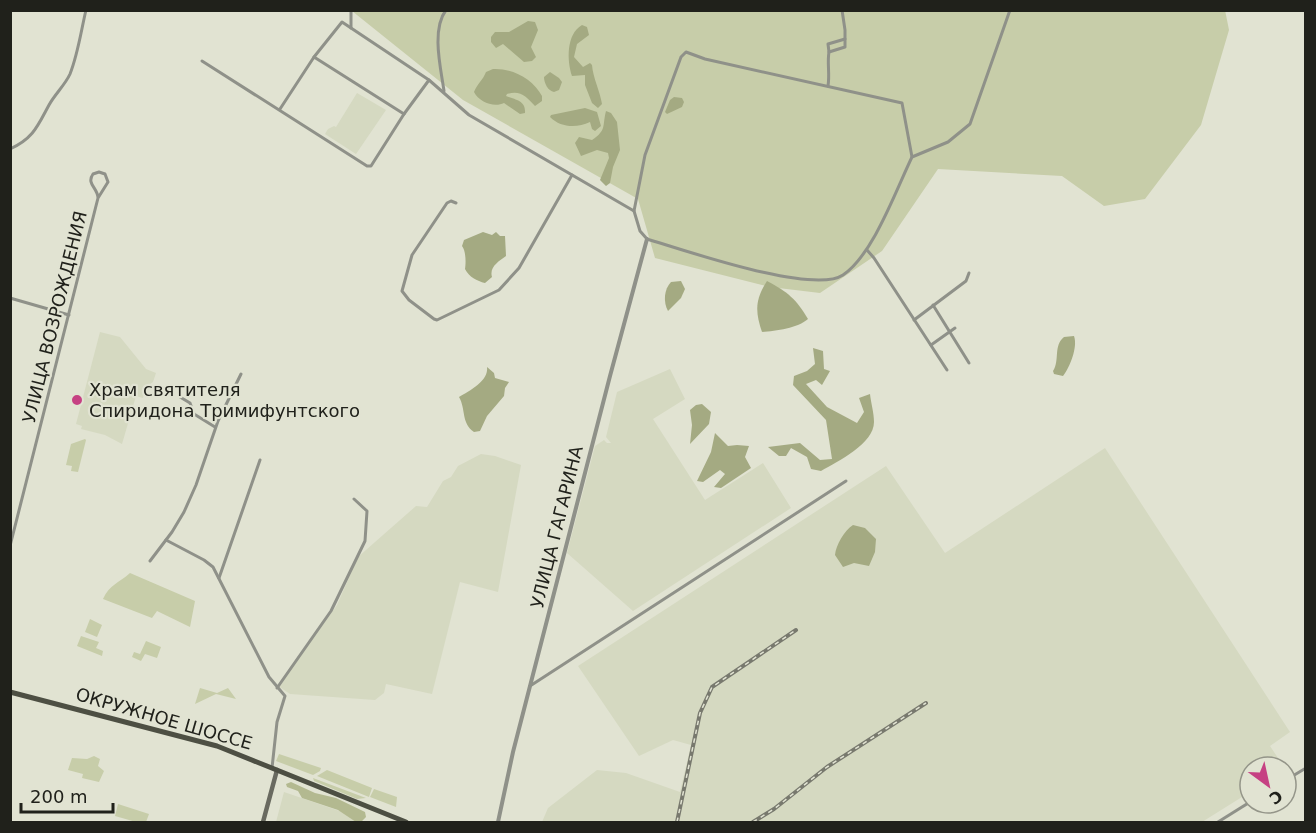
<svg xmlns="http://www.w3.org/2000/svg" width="1316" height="833" font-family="'DejaVu Sans',sans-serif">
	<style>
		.built { fill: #d5d9c1 }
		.green { fill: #c7cda9 }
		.forest { fill: #b3b990 }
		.water { fill: #a4aa82 }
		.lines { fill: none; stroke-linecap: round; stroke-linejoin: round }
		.minor { stroke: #8f9189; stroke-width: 3 }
		.tertiary { stroke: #8f9189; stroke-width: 4 }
		.secondary { stroke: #696a60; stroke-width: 4.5 }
		.primary { stroke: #4d4f43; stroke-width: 5 }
		.rail-casing { stroke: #78796e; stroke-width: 4 }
		.rail { stroke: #e1e3d2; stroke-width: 1.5; stroke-dasharray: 4.5; stroke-linecap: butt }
		.poi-dot { fill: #c64183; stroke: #e1e3d2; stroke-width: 2 }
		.labels { text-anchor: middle; stroke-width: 4.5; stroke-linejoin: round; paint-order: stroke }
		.street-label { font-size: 18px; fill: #20211b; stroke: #e1e3d2 }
		.poi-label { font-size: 18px; fill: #20211b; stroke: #e1e3d2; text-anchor: start }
	</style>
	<rect width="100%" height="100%" fill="#e1e3d2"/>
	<!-- built -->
	<g class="built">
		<path d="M357,93L386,110L356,154L325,134L328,129L334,126L336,127Z"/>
		<path d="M100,332L120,337L146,369L156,373L153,382L147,386L143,398L136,396L122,444L105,435L81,429L82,426L76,424Z"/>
		<path d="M670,369L685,399L653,419L705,500L763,463L791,508L633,611L567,553L595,446L604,440L607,443H611L606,437L617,392Z"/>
		<path d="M1105,448L1290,732L1270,746L1284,767H1250V792L1202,822H542L548,808L597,770L626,773L680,792L691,745L673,740L639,756L578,666L886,466L945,553Z"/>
		<path d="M481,454L495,456L521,465L498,592L460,582L432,694L386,684L384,693L375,700L290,694L278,686L337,605L358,557L416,506L427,507L443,481L451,477L458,466Z"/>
		<path d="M284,792L360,818L359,822H276Z"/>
	</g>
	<!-- green -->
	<g class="green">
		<path d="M1225,10L1229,30L1201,125L1145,199L1104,206L1062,176L938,169L882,251L820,293L770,287L655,258L638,199L463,100L352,11Z"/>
		<path d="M85,439L86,440L78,472L71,471L72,466L66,465L71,444Z"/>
		<path d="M130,573L195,601L190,627L157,611L152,618L103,599C109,585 120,582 130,573Z"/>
		<path d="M90,619L102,625L97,637L85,632Z"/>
		<path d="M81,636L99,642L96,648L103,651L102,656L77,646Z"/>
		<path d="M146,641L161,647L157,658L145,654L141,661L132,657L134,652L140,654Z"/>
		<path d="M200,688L217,693L228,688L236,699L216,694L195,704Z"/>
		<path d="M279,754L321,768L320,771L313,775L276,761Z"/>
		<path d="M94,756L100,759L98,766L104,771L99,782L82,778L83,774L68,770L72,758L87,759Z"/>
		<path d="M327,770L372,788L369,797L317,776Z"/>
		<path d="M313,778L366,798L357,799L314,781Z"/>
		<path d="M374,789L397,797L396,807L370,797Z"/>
		<path d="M118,804L149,814L146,822H136L115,816Z"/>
	</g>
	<!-- forest -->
	<path class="forest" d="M291,782L315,793L336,798L365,812L366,817L361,822H356L338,810L302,798L298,791L287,787L286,784Z"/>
	<!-- water -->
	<g class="water">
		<path d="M528,21L535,22L538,30L531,47L536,57L532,61L524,62L503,44L496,48L491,42V37L495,32H509Z"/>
		<path d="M582,25L587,27L589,35L577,44L574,57L583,67L590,63L592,65C593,78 600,91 602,104L598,108L592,103L585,85V75L572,76C567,61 566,34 582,25Z"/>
		<path d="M493,69C512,68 533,79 542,96V101L535,106C526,97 521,90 507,94L506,96C515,100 526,100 525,113L520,114L504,103C494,108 479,102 474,92C477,84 483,80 486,72Z"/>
		<path d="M550,72L559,78L562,82L559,90L554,92C548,91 544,83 544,77Z"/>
		<path d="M674,97L682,98L684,102L682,107L667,114L665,112L670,100Z"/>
		<path d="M585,108L597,112L601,126L595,131L592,129L590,122C577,128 561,128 550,117L551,115Z"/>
		<path d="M606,111L611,113L617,122L620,150L613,167L610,183L606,186L600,180L609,158L608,153L597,150L581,156L575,143L579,137L592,140C607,130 602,126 606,111Z"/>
		<path d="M483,232L492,235L496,232L500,236H505L506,256C499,261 489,267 492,277L485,283C477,281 469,277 465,269C466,263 466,251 462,246L464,240Z"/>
		<path d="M681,281L685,289L681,298L668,311C663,302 664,289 671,282Z"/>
		<path d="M767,281C788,292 796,299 808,319C798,328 776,331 762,332C755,311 755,300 767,281Z"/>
		<path d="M1074,336C1078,347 1070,367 1063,376L1054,374L1053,371C1060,360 1053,346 1064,337Z"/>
		<path d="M813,348L823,351L824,369L830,371L822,385L816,380L806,384L827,407L857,423L864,412L859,398L870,394C871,403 874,413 874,422C874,444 838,461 821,471L811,469L807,457L791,448L786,456H779L768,447L800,443L820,460L832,459L826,420L793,385L794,376L807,371L815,364Z"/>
		<path d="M487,367L494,373L495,378L509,382L505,388L504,396L487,416L480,431L474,432C461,423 466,409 459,397C469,391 489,381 487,367Z"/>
		<path d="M702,404L711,412L709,424L690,444L692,425L690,410L696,405Z"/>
		<path d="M715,433L728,446L737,445L749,446L745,457L751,468L721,488L714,487L725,474L720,470L703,482L697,481L711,452Z"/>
		<path d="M853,525L865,528L876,539L875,552L869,566L854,563L843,567L835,555C836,545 844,531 853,525Z"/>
	</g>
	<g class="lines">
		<!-- minor -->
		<g class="minor">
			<path d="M351,10V28"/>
			<path d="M829,52L828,44L845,39"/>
			<path d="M314,57L342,22L429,80"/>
			<path d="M202,61L367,166H371L404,114"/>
			<path d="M828,86C830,74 827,63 829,52L845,47V30L842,10"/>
			<path d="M444,91C441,69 431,30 446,10"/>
			<path d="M280,109L314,57L404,114L429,80L469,115L634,211L640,231L647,239C684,250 813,295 843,275C873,255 896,190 912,157L948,142L970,124L1010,10"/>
			<path d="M10,149C34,138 38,125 49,105C55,94 65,85 70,74C78,54 81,31 86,10"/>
			<path d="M456,203L451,201L447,203L412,255L402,291L409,300L434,319L437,320L499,290L519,268L572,175"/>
			<path d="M634,211L645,155L681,57L686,52L705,59L902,103L912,157"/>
			<path d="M867,250L874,258L947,370"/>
			<path d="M10,298L69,315"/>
			<path d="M933,305L969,363"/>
			<path d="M914,320L966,281L969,273"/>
			<path d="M931,345L955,328"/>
			<path d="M180,397L190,403L194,414L215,427"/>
			<path d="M166,540L204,560L213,567L269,677L285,696L277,722L272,768"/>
			<path d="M10,546L98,198L108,182L105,174L99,172L93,174C86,184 98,188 98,198"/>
			<path d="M150,561L172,532L184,512L196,485L218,421L241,374"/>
			<path d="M219,578L260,460"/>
			<path d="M530,686L846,481"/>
			<path d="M277,688L331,611L365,541L367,511L354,499"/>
			<path d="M1286,780L1306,768"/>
			<path d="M1218,822L1250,802"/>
		</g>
		<!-- tertiary -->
		<path class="tertiary" d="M498,822L513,752L610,376L647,239"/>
		<!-- secondary -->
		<path class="secondary" d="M263,822L277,770"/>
		<!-- primary -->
		<path class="primary" d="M10,692L217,746L406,822"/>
		<!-- rail casing -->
		<g class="rail-casing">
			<g id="rail">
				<path d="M677,822L700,713L712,687L796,630"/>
				<path d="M753,822L774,809L827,767L926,703"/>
			</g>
		</g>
		<!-- rail -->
		<use href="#rail" class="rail"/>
	</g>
	<!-- markers -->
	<circle class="poi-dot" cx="77" cy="400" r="6"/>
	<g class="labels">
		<!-- street labels -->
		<g class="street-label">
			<text transform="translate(55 317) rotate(-76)" y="6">УЛИЦА ВОЗРОЖДЕНИЯ</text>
			<text transform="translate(557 527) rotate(-76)" y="6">УЛИЦА ГАГАРИНА</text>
			<text transform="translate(164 719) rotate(16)" y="6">ОКРУЖНОЕ ШОССЕ</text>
		</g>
		<!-- poi labels -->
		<g class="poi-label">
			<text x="89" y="396">Храм святителя<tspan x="89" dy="21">Спиридона Тримифунтского</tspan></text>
		</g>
	</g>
	<!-- border -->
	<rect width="1316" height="833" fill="none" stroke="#20211b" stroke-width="24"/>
	<!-- north arrow -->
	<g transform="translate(1268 785) rotate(147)"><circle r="28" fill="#e1e3d2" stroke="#949589" stroke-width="1.5"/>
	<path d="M0-4.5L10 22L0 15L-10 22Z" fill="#c64183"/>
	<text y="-9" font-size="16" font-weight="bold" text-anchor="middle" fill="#20211b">С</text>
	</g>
	<!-- scale -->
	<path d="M21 803v9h92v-9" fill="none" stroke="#20211b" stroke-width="3"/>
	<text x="30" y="803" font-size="18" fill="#20211b" stroke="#e1e3d2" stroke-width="4.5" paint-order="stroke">200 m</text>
</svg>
